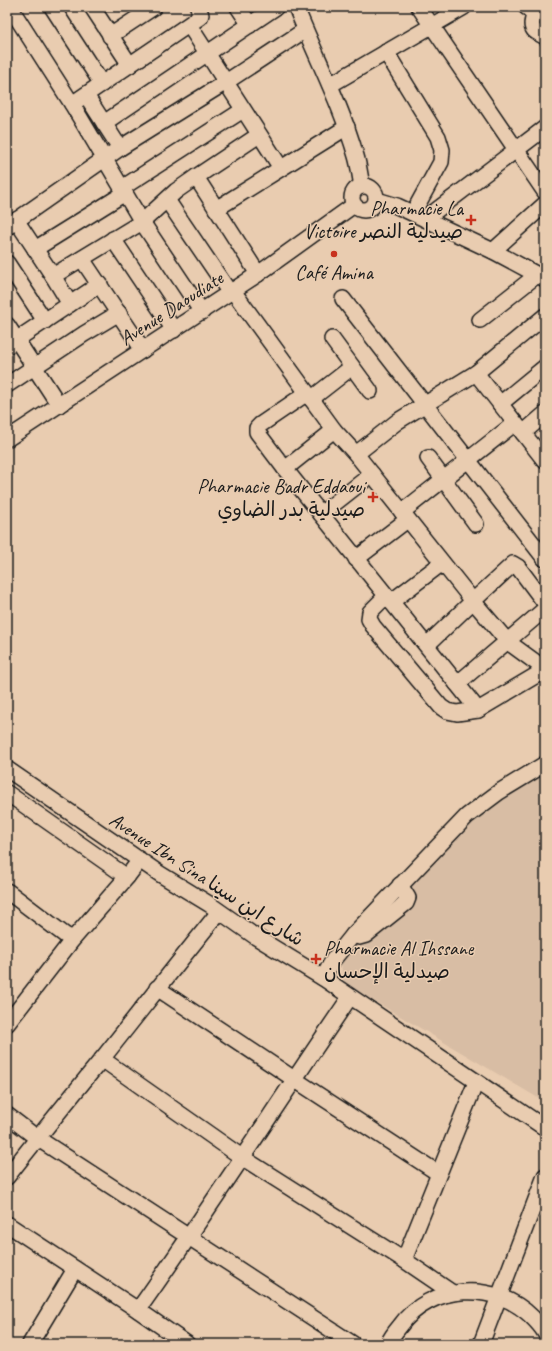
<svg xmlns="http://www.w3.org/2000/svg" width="552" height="1351" font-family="Caveat,'Playpen Sans Arabic',sans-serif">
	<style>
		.built { fill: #d8bda4 }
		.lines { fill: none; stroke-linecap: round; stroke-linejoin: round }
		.minor-casing { stroke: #1c1c1c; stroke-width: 18 }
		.minor { stroke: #e9ccb0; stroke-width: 15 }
		.poi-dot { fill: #c8321e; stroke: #e9ccb0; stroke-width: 1.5 }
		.labels { text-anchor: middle; stroke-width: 3; stroke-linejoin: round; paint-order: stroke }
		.poi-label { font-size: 20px; fill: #1c1c1c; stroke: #e9ccb0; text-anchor: end }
		.street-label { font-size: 20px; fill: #1c1c1c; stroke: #e9ccb0 }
	</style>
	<rect width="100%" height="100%" fill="#e9ccb0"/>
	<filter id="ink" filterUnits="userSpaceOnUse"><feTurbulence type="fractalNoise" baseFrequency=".025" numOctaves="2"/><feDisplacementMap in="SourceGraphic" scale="8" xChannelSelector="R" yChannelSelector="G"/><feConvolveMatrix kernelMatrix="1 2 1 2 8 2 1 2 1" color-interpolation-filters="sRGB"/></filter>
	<g filter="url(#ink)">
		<!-- built -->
		<path class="built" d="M545,773V1102L344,983L340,958L457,835L488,806Z"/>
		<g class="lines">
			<!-- minor casing -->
			<g class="minor-casing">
				<g id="minor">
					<path d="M10,7L72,104L142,222L202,312"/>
					<path d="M52,7L102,84"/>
					<path d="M92,7L130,65"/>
					<path d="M238,7L250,25"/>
					<path d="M296,7C316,57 341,104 356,156C359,166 360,176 362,186"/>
					<path d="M419,7L545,192"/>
					<path d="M526,7C541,17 527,21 534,30C537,33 542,35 545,37"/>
					<path d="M189,25L281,168"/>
					<path d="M110,36L154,7"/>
					<path d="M386,52L438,137L442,150L441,162L413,213"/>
					<path d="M330,85L464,7"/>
					<path d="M86,95L120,148"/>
					<path d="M72,104L200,17L201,15L198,7"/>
					<path d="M104,123L276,7"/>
					<path d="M196,177L258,274"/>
					<circle cx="364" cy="198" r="12"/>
					<path d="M122,188L243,110"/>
					<path d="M167,200L230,293"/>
					<path d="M377,200L397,206L425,219L493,251L545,279"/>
					<path d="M216,209L347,127"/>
					<path d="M425,219L545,128"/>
					<path d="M16,220L53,276L70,304"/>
					<path d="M7,227L120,148L226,82L305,30"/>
					<path d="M113,239L174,330"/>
					<path d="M35,249L125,193"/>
					<path d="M493,251L545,204"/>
					<path d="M82,259L143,350"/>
					<path d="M7,263L45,321"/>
					<path d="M53,276L142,222L176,191L196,177L259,135"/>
					<path d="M233,291L334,430L356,454L473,601L508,642L545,669"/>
					<path d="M343,299L545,559"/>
					<path d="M480,320L537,275"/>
					<path d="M7,325L59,405"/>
					<path d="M332,339L370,391"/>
					<path d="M7,346L100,284"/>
					<path d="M476,373L545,461"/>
					<path d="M7,385L84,334L119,313"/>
					<path d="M307,393L260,425L257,428V432L285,469L478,710"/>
					<path d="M311,399L352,367"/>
					<path d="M500,404L545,367"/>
					<path d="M523,433L545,414"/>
					<path d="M7,439L258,274L354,205"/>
					<path d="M356,454L398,421L476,373L545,316"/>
					<path d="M428,458L476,524"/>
					<path d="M285,469L334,430"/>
					<path d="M402,512L515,423"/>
					<path d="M321,514L372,474"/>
					<path d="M356,559L407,520"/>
					<path d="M386,596L370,612L369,619L373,626L441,707L447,711L457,713L478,710L545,670"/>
					<path d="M391,602L442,563"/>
					<path d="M427,645L473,601L513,564L518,567L545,603"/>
					<path d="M457,684L545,609"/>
					<path d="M7,769L160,874L209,904L256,937L323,978L545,1128"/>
					<path d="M7,793L127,877"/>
					<path d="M7,891L65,935L73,939"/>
					<path d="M353,935L359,937L366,935L406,903L408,898L400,885"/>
					<path d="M323,978L333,960L353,935L467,816L499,792L545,764"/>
					<path d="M157,988L294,1079L438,1173"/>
					<path d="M7,1024L73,939L127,877L140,860"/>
					<path d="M102,1059L243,1158L404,1260L451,1292"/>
					<path d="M7,1115L37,1138L353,1344"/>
					<path d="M7,1177C38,1137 70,1098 102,1059C141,1010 180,960 219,912"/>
					<path d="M7,1224L138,1310L187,1344"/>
					<path d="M404,1260L476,1082"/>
					<path d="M138,1310C211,1207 279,1101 350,997"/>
					<path d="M30,1344L75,1269"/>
					<path d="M388,1344C391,1337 395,1332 400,1326C430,1284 495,1280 532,1317C537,1322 542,1327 545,1333"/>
					<path d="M481,1344L545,1176"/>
				</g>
			</g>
			<!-- minor -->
			<use href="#minor" class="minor"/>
		</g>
	</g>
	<!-- markers -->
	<g class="poi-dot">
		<path d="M469 214h4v4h4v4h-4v4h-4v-4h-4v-4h4z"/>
		<circle cx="334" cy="254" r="4"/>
		<path d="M371 491h4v4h4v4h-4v4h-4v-4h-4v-4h4z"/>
		<path d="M314 953h4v4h4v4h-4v4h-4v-4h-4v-4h4z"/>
	</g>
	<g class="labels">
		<!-- poi labels -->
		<g class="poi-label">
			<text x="463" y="215">Pharmacie La<tspan x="463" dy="23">Victoire صيدلية النصر</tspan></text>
			<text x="334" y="279" text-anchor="middle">Café Amina</text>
			<text x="365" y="493">Pharmacie Badr Eddaoui<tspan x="365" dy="23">صيدلية بدر الضاوي</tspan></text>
			<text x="324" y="955" text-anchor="start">Pharmacie Al Ihssane<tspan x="324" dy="23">صيدلية الإحسان</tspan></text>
		</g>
		<!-- street labels -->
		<g class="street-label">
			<text transform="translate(171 308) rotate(-33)" y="7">Avenue Daoudiate</text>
			<text transform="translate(207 879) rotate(33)" y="7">Avenue Ibn Sina شارع ابن سينا</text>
		</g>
	</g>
	<!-- margin -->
	<rect width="552" height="1351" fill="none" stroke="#e9ccb0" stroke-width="24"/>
	<rect x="12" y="12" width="528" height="1327" fill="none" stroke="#1c1c1c" stroke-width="1.5" filter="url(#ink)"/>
</svg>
